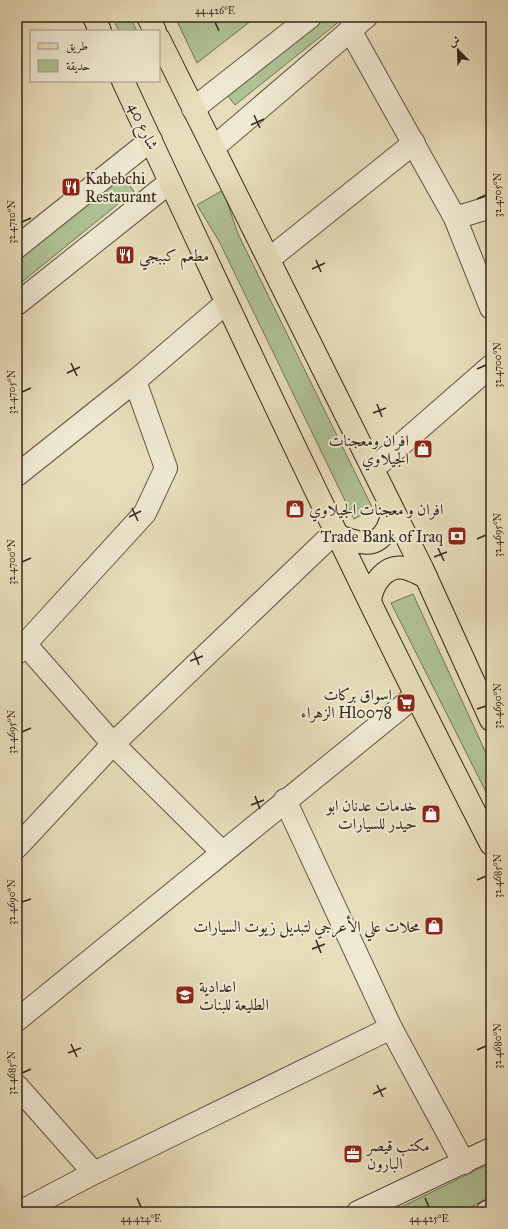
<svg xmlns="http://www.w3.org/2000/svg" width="508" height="1229" font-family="'IM FELL Great Primer',Amiri,serif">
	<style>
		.green { fill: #afc295; stroke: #727458 }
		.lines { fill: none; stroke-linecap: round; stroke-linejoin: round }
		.minor-casing { stroke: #615443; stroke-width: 24 }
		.tertiary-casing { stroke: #615443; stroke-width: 24 }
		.secondary-casing { stroke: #34261b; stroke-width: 24 }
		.primary-casing { stroke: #34261b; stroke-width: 24 }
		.minor { stroke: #efe9d2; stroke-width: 22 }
		.tertiary { stroke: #efe9d2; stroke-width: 22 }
		.secondary { stroke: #efe9d2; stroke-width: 22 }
		.primary { stroke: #e7ddba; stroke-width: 22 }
		.ticks { fill: none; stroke: #34261b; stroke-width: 1.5 }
		.labels { text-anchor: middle; stroke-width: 4; stroke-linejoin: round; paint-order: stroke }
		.street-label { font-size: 16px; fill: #34261b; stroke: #efe9d2 }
		.poi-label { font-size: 16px; fill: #34261b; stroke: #efe9d2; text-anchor: start }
		.neatline { fill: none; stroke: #34261b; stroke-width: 1.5 }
		.ticks-label { font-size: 10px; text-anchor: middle; fill: #34261b }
	</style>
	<rect width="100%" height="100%" fill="#e7ddba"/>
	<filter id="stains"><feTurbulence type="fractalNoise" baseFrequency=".005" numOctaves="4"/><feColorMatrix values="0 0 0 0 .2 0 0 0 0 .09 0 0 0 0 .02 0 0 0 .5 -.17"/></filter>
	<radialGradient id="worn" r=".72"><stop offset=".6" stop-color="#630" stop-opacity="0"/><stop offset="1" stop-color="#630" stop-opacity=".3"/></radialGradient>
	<!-- green -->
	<g class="green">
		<path d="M112,17H130L137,31H119Z"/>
		<path d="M175,17H256L197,63Z"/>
		<path d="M312,17H345L235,105L223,90Z"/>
		<path d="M120,173L134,191L17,286V257Z"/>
		<path d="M223,190L238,234L373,509L354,519L219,241L197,205Z"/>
		<path d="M413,594L491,764V802L391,603Z"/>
		<path d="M491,1163V1197L460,1212H391Z"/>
	</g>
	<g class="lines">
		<!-- minor casing -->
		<g class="minor-casing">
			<g id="minor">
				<path d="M350,30L455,218L491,308"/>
				<path d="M455,218L491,207"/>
				<path d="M269,259L414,143"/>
				<path d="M373,469L491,366"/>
				<path d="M17,475L135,381L226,303"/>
				<path d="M26,645L113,744L222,852"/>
				<path d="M17,653L145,513L166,468L135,381"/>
				<path d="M285,800L391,1028L464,1163"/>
				<path d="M17,847L113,744L335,532"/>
				<path d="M17,1020L415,696"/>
				<path d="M17,1086L94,1173"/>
				<path d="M20,1212L94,1173L391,1028"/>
			</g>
		</g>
		<!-- tertiary casing -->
		<g class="tertiary-casing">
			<g id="tertiary">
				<path d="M193,109L310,17"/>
				<path d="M213,148L366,17"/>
				<path d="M17,247L151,140"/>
				<path d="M17,304L170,182"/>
			</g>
		</g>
		<!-- secondary casing -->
		<g class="secondary-casing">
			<g id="secondary">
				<path d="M358,1212L491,1149"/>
				<path d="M487,1212L491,1210"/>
			</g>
		</g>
		<!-- primary casing -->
		<g class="primary-casing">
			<g id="primary">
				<path d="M94,17L100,31"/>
				<path d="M148,17L155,31"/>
				<path d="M159,39L422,568L491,720"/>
				<path d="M123,81C242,337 362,593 491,844"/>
				<path d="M337,535C367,548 385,548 393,511"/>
				<path d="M370,601C372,584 385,564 405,568C413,570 419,574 426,577"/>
			</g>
		</g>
		<!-- minor -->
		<use href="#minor" class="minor"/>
		<!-- tertiary -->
		<use href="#tertiary" class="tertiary"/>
		<!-- secondary -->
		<use href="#secondary" class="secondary"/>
		<!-- primary -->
		<use href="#primary" class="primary"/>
	</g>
	<!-- ticks -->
	<path class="ticks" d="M215,22L219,31M254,115L260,128M251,125L264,119M477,199L486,195M22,222L31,218M316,260L321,272M312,269L325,263M71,363L77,376M477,369L486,365M67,373L80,367M22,392L31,388M377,404L382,417M373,413L386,408M132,508L138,521M129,517L141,511M477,539L486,535M438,548L444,561M434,557L447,552M22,562L31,558M194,652L199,665M190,661L203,656M477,709L486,706M22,732L31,728M255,796L260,809M251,805L264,800M477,880L486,876M22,902L31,899M316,940L321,953M312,949L325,944M71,1044L77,1057M477,1050L486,1046M68,1053L81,1048M22,1073L31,1069M377,1085L383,1097M373,1094L386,1088M137,1198L141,1207M425,1198L429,1207"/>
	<!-- icons -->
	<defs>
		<g id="restaurant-square" transform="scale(1)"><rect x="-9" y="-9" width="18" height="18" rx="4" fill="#8f2418" stroke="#efe9d2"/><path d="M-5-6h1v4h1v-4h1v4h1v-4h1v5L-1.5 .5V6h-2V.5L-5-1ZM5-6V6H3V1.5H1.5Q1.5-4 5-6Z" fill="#fff"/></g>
		<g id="shop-square" transform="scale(1)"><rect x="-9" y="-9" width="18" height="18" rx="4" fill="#8f2418" stroke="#efe9d2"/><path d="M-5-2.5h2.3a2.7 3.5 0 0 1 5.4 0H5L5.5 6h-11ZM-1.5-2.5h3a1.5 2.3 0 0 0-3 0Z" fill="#fff"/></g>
		<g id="bank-square" transform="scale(1)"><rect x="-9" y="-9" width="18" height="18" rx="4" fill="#8f2418" stroke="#efe9d2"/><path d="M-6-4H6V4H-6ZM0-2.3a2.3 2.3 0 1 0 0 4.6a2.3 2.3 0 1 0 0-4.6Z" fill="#fff"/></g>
		<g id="supermarket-square" transform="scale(1)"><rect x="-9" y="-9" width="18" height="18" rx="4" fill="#8f2418" stroke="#efe9d2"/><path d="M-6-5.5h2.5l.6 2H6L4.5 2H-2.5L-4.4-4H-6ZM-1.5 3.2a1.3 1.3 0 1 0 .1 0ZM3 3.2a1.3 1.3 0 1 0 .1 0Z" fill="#fff"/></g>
		<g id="school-square" transform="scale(1)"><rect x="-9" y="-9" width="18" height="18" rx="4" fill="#8f2418" stroke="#efe9d2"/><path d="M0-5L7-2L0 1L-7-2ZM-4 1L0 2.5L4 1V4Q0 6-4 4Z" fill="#fff"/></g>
		<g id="office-square" transform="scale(1)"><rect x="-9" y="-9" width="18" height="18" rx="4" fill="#8f2418" stroke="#efe9d2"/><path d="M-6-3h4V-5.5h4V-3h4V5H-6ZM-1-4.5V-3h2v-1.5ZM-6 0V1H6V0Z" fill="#fff"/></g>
	</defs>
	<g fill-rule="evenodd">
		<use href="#restaurant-square" x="71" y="187"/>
		<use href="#restaurant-square" x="125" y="255"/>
		<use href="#shop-square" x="423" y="449"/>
		<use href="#shop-square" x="295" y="509"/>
		<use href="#bank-square" x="457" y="536"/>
		<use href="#supermarket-square" x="406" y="703"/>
		<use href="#shop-square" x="431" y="814"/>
		<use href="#shop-square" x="434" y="926"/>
		<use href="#school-square" x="185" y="995"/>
		<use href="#office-square" x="353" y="1154"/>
	</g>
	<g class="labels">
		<!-- street labels -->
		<g class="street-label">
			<text transform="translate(144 126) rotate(65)" y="6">شارع 40</text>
		</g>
		<!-- poi labels -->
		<g class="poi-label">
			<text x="85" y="184">Kabebchi<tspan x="85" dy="18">Restaurant</tspan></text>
			<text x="139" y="261">مطعم كببجي</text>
			<text x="409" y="446" text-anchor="end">افران ومعجنات<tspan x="409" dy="18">الجيلاوي</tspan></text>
			<text x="309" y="515">افران و معجنات الجيلاوي</text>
			<text x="443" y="542" text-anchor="end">Trade Bank of Iraq</text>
			<text x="392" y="700" text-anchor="end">اسواق بركات<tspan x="392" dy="18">الزهراء Hl0078</tspan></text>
			<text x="417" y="811" text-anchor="end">خدمات عدنان ابو<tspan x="417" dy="18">حيدر للسيارات</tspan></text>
			<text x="420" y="932" text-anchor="end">محلات علي الأعرجي لتبديل زيوت السيارات</text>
			<text x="199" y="992">اعدادية<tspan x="199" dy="18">الطليعة للبنات</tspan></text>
			<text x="367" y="1151">مكتب قيصر<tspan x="367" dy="18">البارون</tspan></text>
		</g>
	</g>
	<!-- margin -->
	<rect width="508" height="1229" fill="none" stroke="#e7ddba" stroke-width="44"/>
	<!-- legend -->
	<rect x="30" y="30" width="130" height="52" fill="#efe9d2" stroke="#a49b89"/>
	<rect x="38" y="43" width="20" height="6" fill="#e7ddba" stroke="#a49b89"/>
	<text x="66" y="50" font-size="12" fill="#34261b">طريق</text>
	<rect x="38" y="60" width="20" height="12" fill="#afc295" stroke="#a49b89"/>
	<text x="66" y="70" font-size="12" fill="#34261b">حديقة</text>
	<!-- north arrow -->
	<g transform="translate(458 50) rotate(337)" stroke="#efe9d2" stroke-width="3" paint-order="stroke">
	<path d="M0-3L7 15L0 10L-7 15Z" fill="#34261b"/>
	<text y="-6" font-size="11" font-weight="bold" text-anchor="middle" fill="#34261b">ش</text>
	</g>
	<rect x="22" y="22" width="464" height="1185" class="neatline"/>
	<g class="ticks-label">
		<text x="215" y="14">44.426°E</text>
		<text transform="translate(497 195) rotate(-90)" y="4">32.4705°N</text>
		<text transform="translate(11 222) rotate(-90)" y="4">32.4710°N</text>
		<text transform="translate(497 365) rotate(-90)" y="4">32.4700°N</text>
		<text transform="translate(11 392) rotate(-90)" y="4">32.4705°N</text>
		<text transform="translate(497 535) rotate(-90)" y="4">32.4695°N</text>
		<text transform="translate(11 562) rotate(-90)" y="4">32.4700°N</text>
		<text transform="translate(497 706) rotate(-90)" y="4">32.4690°N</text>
		<text transform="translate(11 732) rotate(-90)" y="4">32.4695°N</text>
		<text transform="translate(497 876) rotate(-90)" y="4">32.4685°N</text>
		<text transform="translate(11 902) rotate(-90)" y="4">32.4690°N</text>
		<text transform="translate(497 1046) rotate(-90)" y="4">32.4680°N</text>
		<text transform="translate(11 1073) rotate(-90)" y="4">32.4685°N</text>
		<text x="141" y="1222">44.424°E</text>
		<text x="429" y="1222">44.425°E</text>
	</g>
	<rect width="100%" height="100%" filter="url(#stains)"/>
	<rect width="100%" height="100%" fill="url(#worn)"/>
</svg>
